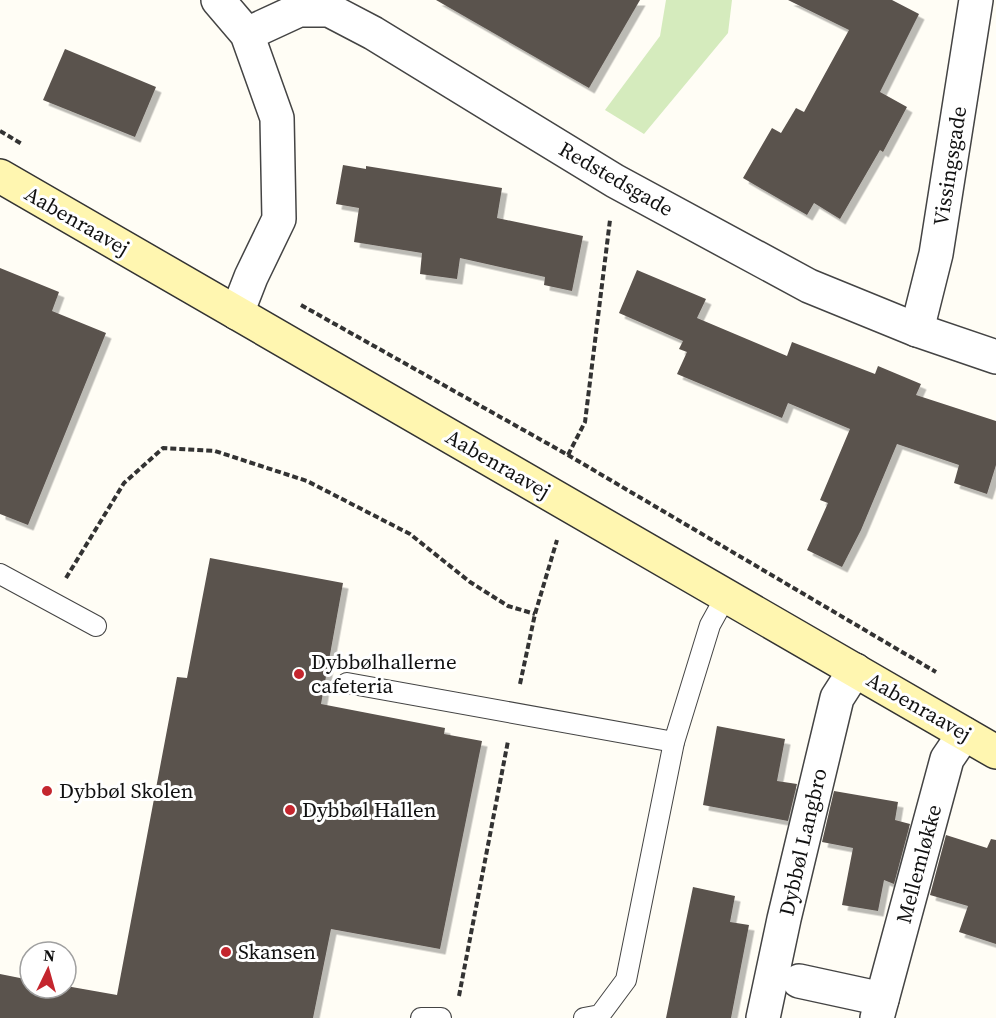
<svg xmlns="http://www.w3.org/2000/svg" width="996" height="1018" font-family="'Source Serif 4',serif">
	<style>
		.green { fill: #d5ebbd }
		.building { fill: #5a524d; filter: url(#shadow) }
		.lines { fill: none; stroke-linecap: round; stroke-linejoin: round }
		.lane-casing { stroke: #444; stroke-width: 22 }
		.street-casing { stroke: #444; stroke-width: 36 }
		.secondary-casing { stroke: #333; stroke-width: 36 }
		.path { stroke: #333; stroke-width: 4; stroke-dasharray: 6 3; stroke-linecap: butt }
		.lane { stroke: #fff; stroke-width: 20 }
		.street { stroke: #fff; stroke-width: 33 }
		.secondary { stroke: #fff6b0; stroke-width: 33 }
		.poi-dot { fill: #c4262e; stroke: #fff; stroke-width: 2 }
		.labels { text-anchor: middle; stroke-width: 6; stroke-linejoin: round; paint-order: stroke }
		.street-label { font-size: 21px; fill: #111; stroke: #fff }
		.poi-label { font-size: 21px; fill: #111; stroke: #fff; text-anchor: start }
	</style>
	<defs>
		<filter id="shadow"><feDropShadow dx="5.5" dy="5.5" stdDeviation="0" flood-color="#0004"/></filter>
	</defs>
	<rect width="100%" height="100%" fill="#fffdf5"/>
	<!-- green -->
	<path class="green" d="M666,0H732L728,33L644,134L605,110L660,36Z"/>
	<!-- building -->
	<g class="building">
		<path d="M436,0H640L589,88Z"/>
		<path d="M788,0H892L919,14L880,92L907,107L883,152L880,150L840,219L814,203L807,215L743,178L772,128L781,133L796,108L804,112L849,30Z"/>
		<path d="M65,49L156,87L135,137L43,100Z"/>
		<path d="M343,165L366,169V166L502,188L497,218L583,236L572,291L544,285L545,277L460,258L457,279L420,274L422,253L354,242L359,208L336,204Z"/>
		<path d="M0,268L59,292L52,311L106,333L28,525L0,514Z"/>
		<path d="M637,270L706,299L697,318L787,356L792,342L875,374L878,366L921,384L916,395L996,421V465L987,494L954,483L959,465L897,444L861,530L842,567L807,550L828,503L820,500L850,429L788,403L782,418L677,374L687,352L679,349L683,341L619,313Z"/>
		<path d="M210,558L343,583L321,704L445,728L444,734L482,741L440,949L331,929L313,1018H0V974L30,980V988H66V986L117,995L177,677L187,678Z"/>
		<path d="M717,726L785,739L777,781L797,784L788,821L703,805Z"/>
		<path d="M834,791L898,802L895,820L910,824L894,884L884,880L878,911L842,905L853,848L822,842Z"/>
		<path d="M946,835L987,848L991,839L996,840V944L959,932L968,906L930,895Z"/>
		<path d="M693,887L735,896L730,922L749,925L731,1018H666Z"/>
	</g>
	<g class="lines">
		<!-- lane casing -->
		<g class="lane-casing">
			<g id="lane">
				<path d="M0,574L96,626"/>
				<path d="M347,683L674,742"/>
				<path d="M421,1018H441"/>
				<path d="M584,1018L600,1015L626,980L674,742L710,625L726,596"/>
			</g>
		</g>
		<!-- street casing -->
		<g class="street-casing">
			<g id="street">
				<path d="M218,0L247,34L277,118L279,219L251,277L237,313"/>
				<path d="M247,34L299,10H329L373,33L615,181L809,286L917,330L996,357"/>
				<path d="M917,330L936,254L976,0"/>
				<path d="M799,981L882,999"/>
				<path d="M763,1018L784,919L837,698L855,670"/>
				<path d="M877,1018L947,759L964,734"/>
			</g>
		</g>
		<!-- secondary casing -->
		<g class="secondary-casing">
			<path id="secondary" d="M0,176L996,752"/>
		</g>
		<!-- path -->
		<g class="path">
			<path d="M0,131L22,144"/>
			<path d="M301,305L568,455L936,672"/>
			<path d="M568,455L585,422L610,220"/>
			<path d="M66,578L124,483L163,448L215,451L307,481L410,534L470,582L508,606L535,614"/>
			<path d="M520,684L535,614L557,540"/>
			<path d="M459,996L508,741"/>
		</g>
		<!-- lane -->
		<use href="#lane" class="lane"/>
		<!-- street -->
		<use href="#street" class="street"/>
		<!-- secondary -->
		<use href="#secondary" class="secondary"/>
	</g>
	<!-- markers -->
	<g class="poi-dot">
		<circle cx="299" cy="674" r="6"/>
		<circle cx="47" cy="791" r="6"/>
		<circle cx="290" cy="810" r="6"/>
		<circle cx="226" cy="952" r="6"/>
	</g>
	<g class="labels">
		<!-- street labels -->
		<g class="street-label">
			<text transform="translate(950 166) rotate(-81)" y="7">Vissingsgade</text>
			<text transform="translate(616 179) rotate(30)" y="7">Redstedsgade</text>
			<text transform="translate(77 221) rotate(30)" y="7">Aabenraavej</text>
			<text transform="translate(498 464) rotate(30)" y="7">Aabenraavej</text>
			<text transform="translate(919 707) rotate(30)" y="7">Aabenraavej</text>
			<text transform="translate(803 842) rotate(-77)" y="7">Dybbøl Langbro</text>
			<text transform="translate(919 864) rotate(-75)" y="7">Mellemløkke</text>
		</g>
		<!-- poi labels -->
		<g class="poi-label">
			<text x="311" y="669">Dybbølhallerne<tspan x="311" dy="24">cafeteria</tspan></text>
			<text x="59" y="798">Dybbøl Skolen</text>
			<text x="302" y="817">Dybbøl Hallen</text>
			<text x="238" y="959">Skansen</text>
		</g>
	</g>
	<!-- north arrow -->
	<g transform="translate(48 970) rotate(5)"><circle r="28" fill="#ffffff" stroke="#a0a0a0" stroke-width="1.5"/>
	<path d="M0-4.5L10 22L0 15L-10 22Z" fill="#c4262e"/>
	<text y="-9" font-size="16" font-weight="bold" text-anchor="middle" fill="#111111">N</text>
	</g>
</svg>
